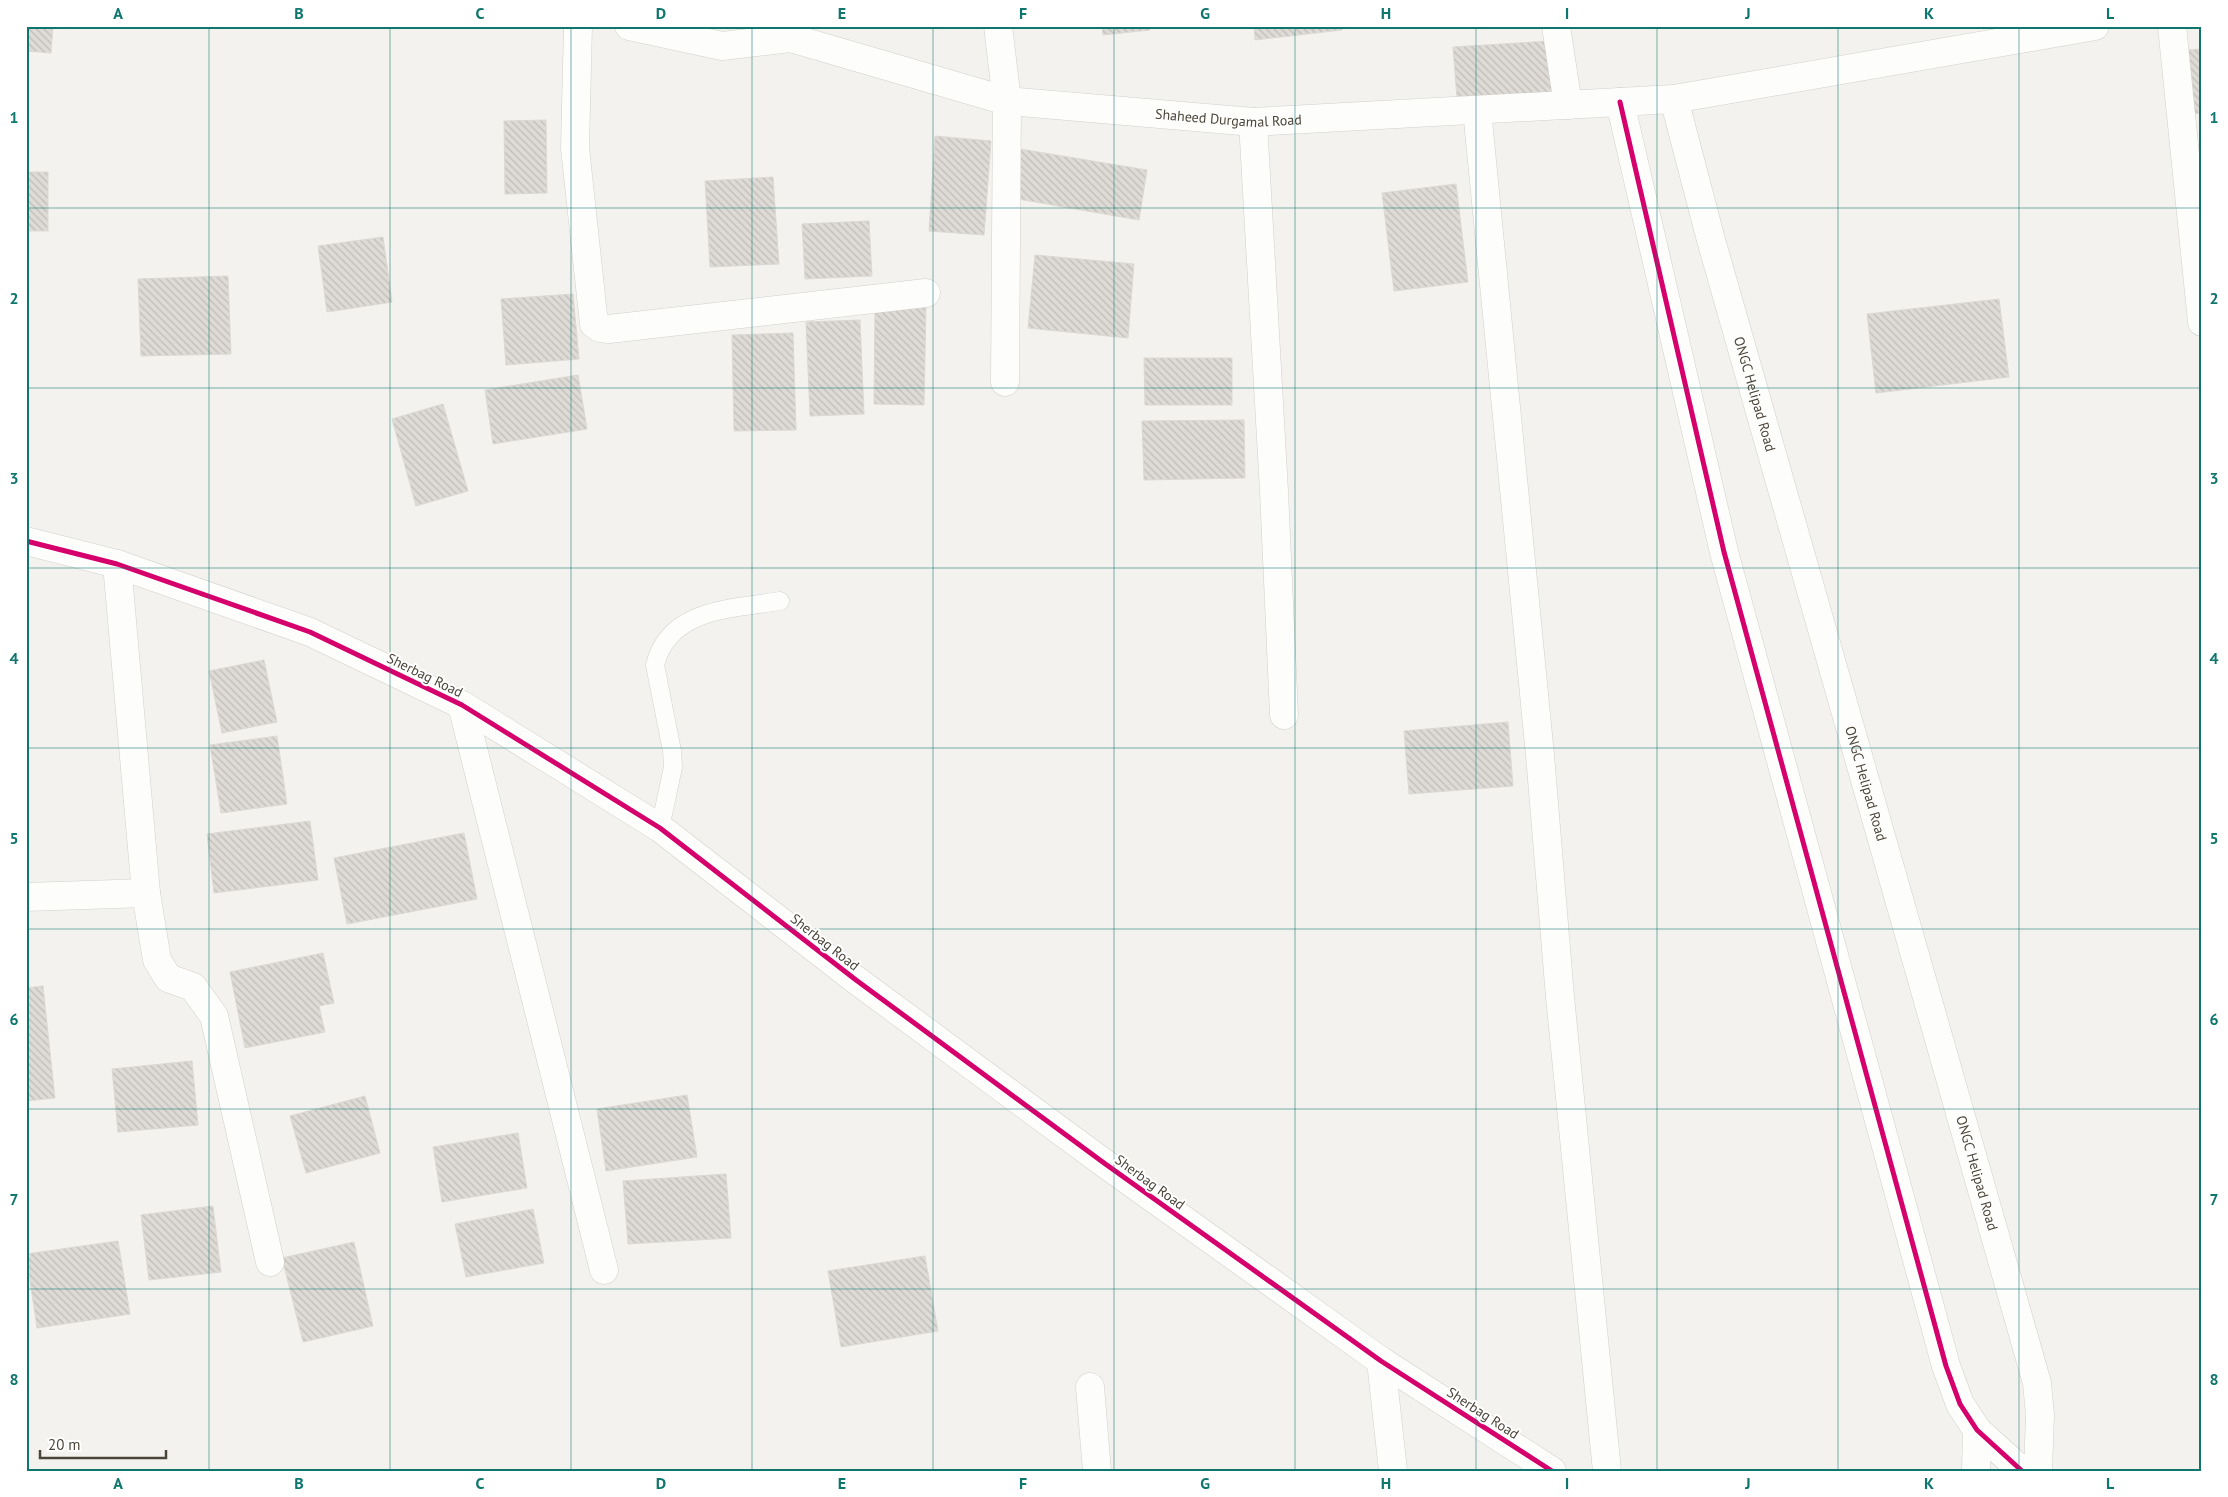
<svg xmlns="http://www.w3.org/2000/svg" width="2228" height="1497" font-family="'PT Sans',sans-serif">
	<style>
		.building { fill: url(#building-back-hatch); stroke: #dcd9d4 }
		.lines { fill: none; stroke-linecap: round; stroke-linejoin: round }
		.service-casing { stroke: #d2d0cb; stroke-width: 19 }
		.minor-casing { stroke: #d2d0cb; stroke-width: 29 }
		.tertiary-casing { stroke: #d2d0cb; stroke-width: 29 }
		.service { stroke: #fdfdfc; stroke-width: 18 }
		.minor { stroke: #fdfdfc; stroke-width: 28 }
		.tertiary { stroke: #fdfdfc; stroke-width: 28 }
		.cycleway-casing { stroke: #fff; stroke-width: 8 }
		.cycleway { stroke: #d6006c; stroke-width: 5 }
		.grid { fill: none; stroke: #0f766e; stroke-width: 1; stroke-opacity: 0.55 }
		.labels { text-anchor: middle; stroke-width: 4; stroke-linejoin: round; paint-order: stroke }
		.street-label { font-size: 14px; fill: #4b4439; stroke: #fff }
		.neatline { fill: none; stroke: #0f766e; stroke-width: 2 }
		.grid-label { font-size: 16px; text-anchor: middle; font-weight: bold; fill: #0f766e }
	</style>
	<defs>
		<pattern id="building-back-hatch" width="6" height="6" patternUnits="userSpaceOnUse" patternTransform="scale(1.25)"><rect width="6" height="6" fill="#dedbd6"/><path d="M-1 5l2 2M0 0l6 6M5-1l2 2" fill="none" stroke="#c0bdb8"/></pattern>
	</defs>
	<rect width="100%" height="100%" fill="#f4f2ee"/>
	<!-- building -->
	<g class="building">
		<path d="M26,26H53L51,53L26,51Z"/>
		<path d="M1102,26H1150V30L1103,35Z"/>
		<path d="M1254,26H1342V30L1255,40Z"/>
		<path d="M1550,41L1557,93L1457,98L1453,47Z"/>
		<path d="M2202,49V113L2188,114L2183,50Z"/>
		<path d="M546,120L547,193L505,194L504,121Z"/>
		<path d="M935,136L991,141L984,235L929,231Z"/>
		<path d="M1020,149L1147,170L1139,220L1012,198Z"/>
		<rect x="26" y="172" width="22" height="59"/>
		<path d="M773,177L779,264L710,267L705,181Z"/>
		<path d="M1456,184L1468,282L1394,291L1382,193Z"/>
		<path d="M869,221L872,276L805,279L802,224Z"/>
		<path d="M383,237L392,302L327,312L318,246Z"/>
		<path d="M1035,255L1134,264L1128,338L1028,328Z"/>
		<path d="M228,276L231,354L141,356L138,279Z"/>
		<path d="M573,294L579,359L506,365L501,299Z"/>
		<path d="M1999,299L2009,377L1876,393L1867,314Z"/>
		<path d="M875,304L926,305L924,405L874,404Z"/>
		<path d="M860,320L864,414L810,416L806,322Z"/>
		<path d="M793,333L796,430L734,431L732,335Z"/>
		<path d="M1144,358H1232V405H1145Z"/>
		<path d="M578,375L587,429L493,444L485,390Z"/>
		<path d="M443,404L468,491L416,506L392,419Z"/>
		<path d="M1244,420L1245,478L1144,480L1142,421Z"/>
		<path d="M264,660L277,722L222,733L209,671Z"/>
		<path d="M1508,722L1513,786L1409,794L1404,731Z"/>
		<path d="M277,736L287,804L221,813L210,745Z"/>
		<path d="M310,821L318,880L214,893L207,834Z"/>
		<path d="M464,833L477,899L347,924L334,858Z"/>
		<path d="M323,953L334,1003L319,1006L325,1032L245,1048L230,972Z"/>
		<path d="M43,986L55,1098L26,1101V988Z"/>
		<path d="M192,1061L198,1125L118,1132L112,1069Z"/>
		<path d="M687,1095L697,1157L606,1171L597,1109Z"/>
		<path d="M365,1096L380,1153L306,1173L290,1116Z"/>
		<path d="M518,1133L527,1188L442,1202L433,1147Z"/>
		<path d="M726,1174L731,1238L628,1244L623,1181Z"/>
		<path d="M213,1206L221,1272L149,1280L141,1215Z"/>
		<path d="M533,1209L544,1263L466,1277L455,1224Z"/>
		<path d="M118,1241L130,1314L37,1328L26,1254Z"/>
		<path d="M354,1242L373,1326L303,1342L282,1258Z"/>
		<path d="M925,1256L938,1331L841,1347L828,1271Z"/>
	</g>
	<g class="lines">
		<!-- service casing -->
		<g class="service-casing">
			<path id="service" d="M660,828L673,767L672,751L655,665C669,608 732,609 780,601"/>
		</g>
		<!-- minor casing -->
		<g class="minor-casing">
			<g id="minor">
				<path d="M578,26L575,148L594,324L600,328L609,329L926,293"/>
				<path d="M998,26L1007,101L1005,382"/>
				<path d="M1556,26L1568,105"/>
				<path d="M2172,26L2202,322"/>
				<path id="s1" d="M1674,99L1711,240L2037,1383L2040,1415L2038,1471"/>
				<path d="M1620,102L1724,552L1946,1366L1960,1404L1977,1430L2022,1471"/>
				<path d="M1477,110L1540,755L1560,997L1607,1471"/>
				<path d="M1253,122L1274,491L1284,715"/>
				<path d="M26,541L117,564L310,632L462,705L660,828L856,980L1104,1163L1381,1361L1552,1471"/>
				<path d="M117,564L146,893L157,960L168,978L193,987L214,1016L270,1262"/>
				<path d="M462,705L604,1270"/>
				<path d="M26,897L146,893"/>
				<path d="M1381,1361L1393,1471"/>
				<path d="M1090,1387L1097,1471"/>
				<path d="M1976,1471L1977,1430"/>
			</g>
		</g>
		<!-- tertiary casing -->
		<g class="tertiary-casing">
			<g id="tertiary">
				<path d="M629,26L722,46L791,38"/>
				<path id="s2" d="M774,26L791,38L1007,101L1253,122L1674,99L2095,26"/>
			</g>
		</g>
		<!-- service -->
		<use href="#service" class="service"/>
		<!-- minor -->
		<use href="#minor" class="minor"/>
		<!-- tertiary -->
		<use href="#tertiary" class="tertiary"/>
		<!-- cycleway casing -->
		<g class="cycleway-casing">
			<g id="cycleway">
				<path d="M1620,102L1724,552L1946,1366L1960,1404L1977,1430L2022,1471"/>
				<path d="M26,541L117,564L310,632L462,705L660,828L856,980L1104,1163L1381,1361L1552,1471"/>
			</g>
		</g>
		<!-- cycleway -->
		<use href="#cycleway" class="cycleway"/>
	</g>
	<!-- grid -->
	<path class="grid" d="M209,26V1471M390,26V1471M571,26V1471M752,26V1471M933,26V1471M1114,26V1471M1295,26V1471M1476,26V1471M1657,26V1471M1838,26V1471M2019,26V1471M26,208H2202M26,388H2202M26,568H2202M26,748H2202M26,929H2202M26,1109H2202M26,1289H2202"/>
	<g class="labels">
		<!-- street labels -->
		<g class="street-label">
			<text dy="5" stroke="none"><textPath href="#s2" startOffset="468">Shaheed Durgamal Road</textPath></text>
			<text dy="5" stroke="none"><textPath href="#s1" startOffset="306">ONGC Helipad Road</textPath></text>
			<text transform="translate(425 675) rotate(26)" y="5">Sherbag Road</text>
			<text dy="5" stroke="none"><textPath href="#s1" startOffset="711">ONGC Helipad Road</textPath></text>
			<text transform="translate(825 942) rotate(38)" y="5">Sherbag Road</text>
			<text dy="5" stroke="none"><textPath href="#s1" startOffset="1116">ONGC Helipad Road</textPath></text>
			<text transform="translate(1150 1182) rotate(36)" y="5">Sherbag Road</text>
			<text transform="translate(1483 1413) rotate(33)" y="5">Sherbag Road</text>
		</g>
	</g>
	<!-- border -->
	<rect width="2228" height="1497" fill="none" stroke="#ffffff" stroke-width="55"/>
	<!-- scale -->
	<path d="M40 1450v8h126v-8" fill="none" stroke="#4b4439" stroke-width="2.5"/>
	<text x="48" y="1450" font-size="15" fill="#4b4439" stroke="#ffffff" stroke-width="4" paint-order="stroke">20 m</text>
	<rect x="28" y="28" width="2172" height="1442" class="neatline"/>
	<g class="grid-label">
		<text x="118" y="19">A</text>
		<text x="299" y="19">B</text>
		<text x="480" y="19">C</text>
		<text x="661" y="19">D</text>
		<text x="842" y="19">E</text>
		<text x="1023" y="19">F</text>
		<text x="1205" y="19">G</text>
		<text x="1386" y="19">H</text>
		<text x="1567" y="19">I</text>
		<text x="1748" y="19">J</text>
		<text x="1929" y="19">K</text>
		<text x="2110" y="19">L</text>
		<text x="14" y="123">1</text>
		<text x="2214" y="123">1</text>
		<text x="14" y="304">2</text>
		<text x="2214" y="304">2</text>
		<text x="14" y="484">3</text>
		<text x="2214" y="484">3</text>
		<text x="14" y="664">4</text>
		<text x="2214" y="664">4</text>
		<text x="14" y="844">5</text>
		<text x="2214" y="844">5</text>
		<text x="14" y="1025">6</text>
		<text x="2214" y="1025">6</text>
		<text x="14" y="1205">7</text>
		<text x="2214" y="1205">7</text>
		<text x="14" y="1385">8</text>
		<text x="2214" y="1385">8</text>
		<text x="118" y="1489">A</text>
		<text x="299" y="1489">B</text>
		<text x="480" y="1489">C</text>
		<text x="661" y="1489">D</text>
		<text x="842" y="1489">E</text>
		<text x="1023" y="1489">F</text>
		<text x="1205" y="1489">G</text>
		<text x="1386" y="1489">H</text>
		<text x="1567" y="1489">I</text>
		<text x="1748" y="1489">J</text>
		<text x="1929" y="1489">K</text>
		<text x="2110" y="1489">L</text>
	</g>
</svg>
